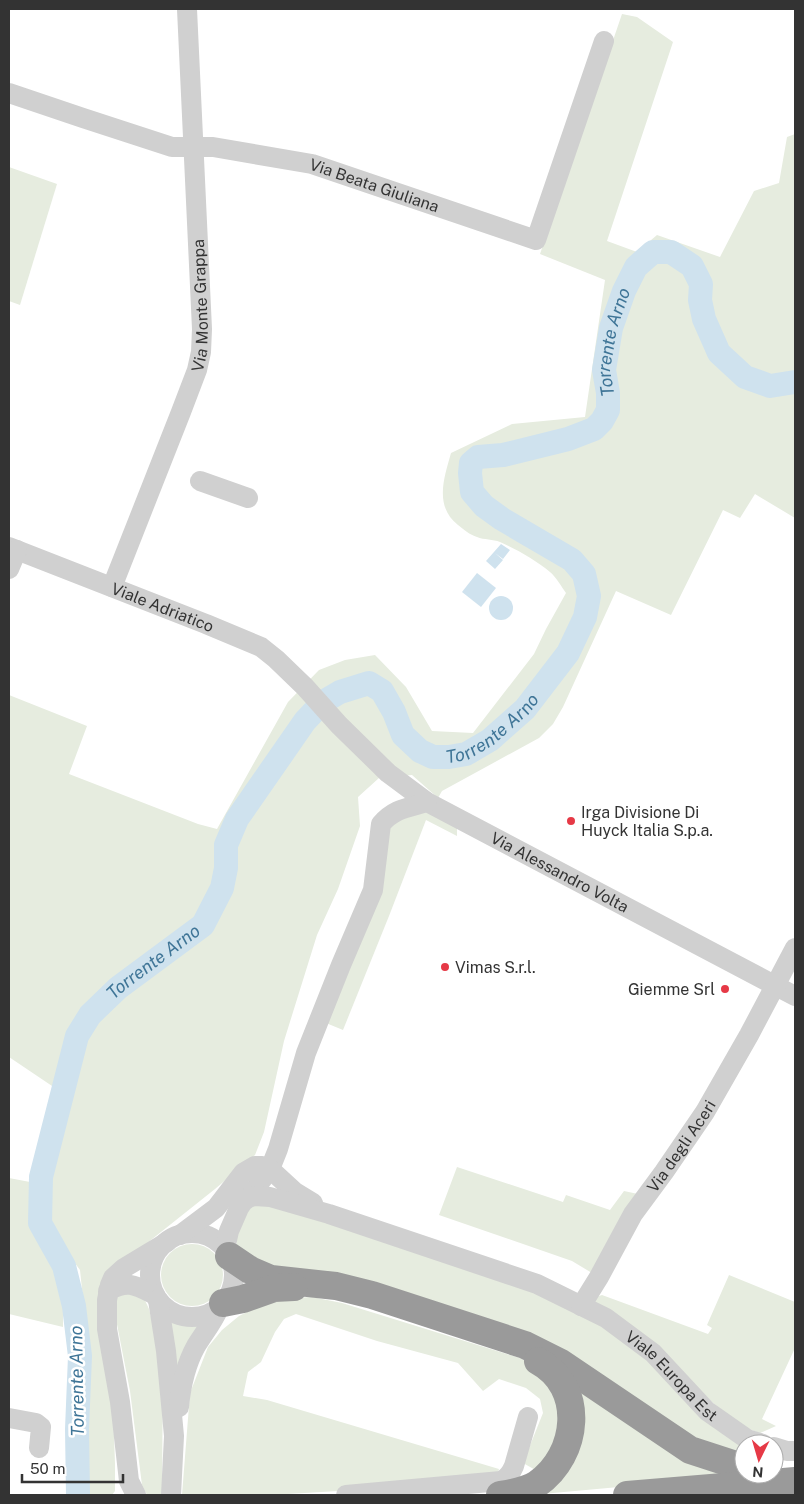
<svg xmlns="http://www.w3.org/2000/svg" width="804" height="1504" font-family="'Public Sans',sans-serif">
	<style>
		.green { fill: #e6ecdf }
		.water { fill: #cfe2ee }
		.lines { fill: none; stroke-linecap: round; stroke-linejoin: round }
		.river { stroke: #cfe2ee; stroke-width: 24 }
		.minor { stroke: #d0d0d0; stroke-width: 20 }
		.highway { stroke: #9a9a9a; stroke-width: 28 }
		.poi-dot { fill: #e63946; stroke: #fff; stroke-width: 2 }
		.labels { text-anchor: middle; stroke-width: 5; stroke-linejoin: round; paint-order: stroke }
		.street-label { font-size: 16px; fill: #333; stroke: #fff }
		.poi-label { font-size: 16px; fill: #333; stroke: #fff; text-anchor: start }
		.water-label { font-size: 18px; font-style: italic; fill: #3f7597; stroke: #fff }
	</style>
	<rect width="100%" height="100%" fill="#fff"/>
	<!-- green -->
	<g class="green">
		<path d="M622,14L637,17L673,42L607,241L637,252L657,235L720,257L754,191L779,183L787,137L795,134V518L755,494L740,518L723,510L671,615L616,591L563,707L553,724L539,738L442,791L438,798L412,775L379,778L358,797L360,826L338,889L317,935L284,1041L264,1132L255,1155L215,1189L107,1275L97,1302L102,1349L113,1407L115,1464V1491L112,1495H88L85,1318L80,1270L55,1236L50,1213V1171L86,1036L73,1032L58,1090L9,1057V695L87,726L69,774L198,824L217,829L288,702L319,670L345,660L375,655L406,687L432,731L473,733L534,654L546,629L566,593C561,586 556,577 550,572C536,560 516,549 500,542C493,539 484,540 477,537C470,535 463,529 458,525C434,506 444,478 451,453L512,424L585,417L605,280L540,254Z"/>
		<path d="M9,167L57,184L20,305L9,301Z"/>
		<path d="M416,812L430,813L457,828V836L426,820L389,916L343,1030L326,1023L390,824Z"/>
		<path d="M457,1167L563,1202L566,1195L610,1210L624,1191L638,1194L592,1273L572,1261L439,1215Z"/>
		<path d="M9,1178L30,1182L32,1229L59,1270L63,1292V1327L9,1314Z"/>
		<path d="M270,1204L548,1297L591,1318L646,1354L744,1444V1456L709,1448L603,1383L265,1270L237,1247L235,1232L252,1205Z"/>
		<circle cx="192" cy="1275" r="31"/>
		<path d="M729,1275L795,1302V1348L762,1419L776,1426L760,1433C728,1423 711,1399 687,1378C658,1352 626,1328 595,1302L596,1297L602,1295L708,1334L712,1328L707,1325Z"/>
		<path d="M122,1292L142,1294L149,1309L163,1365L162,1495H147L142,1485L130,1391L114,1309L116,1299Z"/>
		<path d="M312,1297L342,1303L520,1358L542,1370L558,1387L565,1426L539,1472L523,1463L543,1413L540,1399L526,1388L499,1379L483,1391L458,1363L377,1341L296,1314L284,1319L275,1332L261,1362L248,1372L243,1396L267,1400L499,1469L497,1475L355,1490L271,1495H182L190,1393L208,1347L222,1330L239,1316L261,1305L290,1298Z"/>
		<path d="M170,1320C183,1326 193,1326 207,1325L177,1373Z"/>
		<path d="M571,1378L740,1476L542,1494Z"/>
	</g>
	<!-- water -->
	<g class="water">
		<path d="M501,544L510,550L503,559L495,553L503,560L495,569L486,561Z"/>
		<path d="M477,573L496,588L481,607L462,592Z"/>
		<circle cx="501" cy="608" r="12"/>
	</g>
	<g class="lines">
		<!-- river -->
		<path class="river" id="s1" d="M78,1495L77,1429L80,1356L74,1306L64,1266L40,1223L41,1177L77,1036L90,1015L118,988L203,925L222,888L226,868V845L237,819L305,721L323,702L340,692L369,683L382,691L394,712L403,735L420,751L433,757H449L466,754L490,740L525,709L568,653L585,617L589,596L584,574L572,560L502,519L484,506L472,492L470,473L471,463L478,457L503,455L568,439L594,429L602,421L608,410V393L604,370L611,328L624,291L636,267L653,252H671L692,266L701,284L700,300L704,319L719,353L745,377L770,386L795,382"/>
		<!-- minor -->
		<g class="minor">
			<path id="s2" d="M9,93L83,118L172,147H213L312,164L536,240L604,41"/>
			<path d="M200,481L248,498"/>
			<path id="s3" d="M9,547L206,624L261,647L276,659L305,687L339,725L388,773L427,802L795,996"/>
			<path d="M9,569L17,550"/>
			<path id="s4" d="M112,587L181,412L197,370L201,352L202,329L187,9"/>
			<path d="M248,1198L270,1169L278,1149L306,1053L341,965L373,890L381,824C395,808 408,808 427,802"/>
			<circle cx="192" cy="1275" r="42"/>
			<path d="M180,1235L216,1208L243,1173L255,1166H262L270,1169L295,1192L313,1203"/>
			<path id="s5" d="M225,1249L229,1231L239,1208L243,1202L248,1198L255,1196L270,1197L329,1214L537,1284L606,1318L653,1353L707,1411L747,1439L763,1444"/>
			<path d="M108,1291C128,1280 135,1285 155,1295"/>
			<path d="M158,1300L166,1351L174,1436L171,1495"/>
			<path id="s6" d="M581,1306L599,1277L633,1214L664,1172L705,1112L749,1035L795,948"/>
			<path d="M179,1407C181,1386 186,1364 196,1346C204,1333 213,1322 219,1308"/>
			<path d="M9,1418L36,1423L41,1427L39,1448"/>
			<path d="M774,1447L787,1451H795"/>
			<path d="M136,1495L129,1481L120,1402L107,1329V1300L110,1285L113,1278L124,1268L167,1242"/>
			<path d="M346,1495L501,1481C508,1478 511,1473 514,1466L528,1417"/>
		</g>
		<!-- highway -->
		<g class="highway">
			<path d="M229,1256L250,1270L271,1279L336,1286L372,1295L525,1345L561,1363L690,1450L733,1464L744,1466"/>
			<path d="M223,1303L243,1299L274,1288L294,1287"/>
			<path d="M500,1495C512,1493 527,1491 537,1484C579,1455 586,1387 538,1361"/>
			<path d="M627,1495L795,1481"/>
		</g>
	</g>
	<!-- markers -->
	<g class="poi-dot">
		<circle cx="571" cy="821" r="5"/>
		<circle cx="445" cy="967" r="5"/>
		<circle cx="725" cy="989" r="5"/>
	</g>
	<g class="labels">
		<!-- street labels -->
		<g class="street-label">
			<text dy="6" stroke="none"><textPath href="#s2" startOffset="379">Via Beata Giuliana</textPath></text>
			<text dy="6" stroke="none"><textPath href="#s4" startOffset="298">Via Monte Grappa</textPath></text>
			<text dy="6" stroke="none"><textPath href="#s3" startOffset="165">Viale Adriatico</textPath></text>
			<text dy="6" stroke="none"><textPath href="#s3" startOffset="649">Via Alessandro Volta</textPath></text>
			<text dy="6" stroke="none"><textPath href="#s6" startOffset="189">Via degli Aceri</textPath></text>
			<text dy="6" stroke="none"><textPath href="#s5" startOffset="525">Viale Europa Est</textPath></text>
		</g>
		<!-- poi labels -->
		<g class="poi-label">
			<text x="581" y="818">Irga Divisione Di<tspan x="581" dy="18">Huyck Italia S.p.a.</tspan></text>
			<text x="455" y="973">Vimas S.r.l.</text>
			<text x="715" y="995" text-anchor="end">Giemme Srl</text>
		</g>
		<!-- water labels -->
		<g class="water-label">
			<text dy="6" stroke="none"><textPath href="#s1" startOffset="1705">Torrente Arno</textPath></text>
			<text dy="6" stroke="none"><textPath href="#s1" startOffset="1120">Torrente Arno</textPath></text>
			<text dy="6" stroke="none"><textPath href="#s1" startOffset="579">Torrente Arno</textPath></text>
			<text transform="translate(77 1381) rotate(-91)" y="6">Torrente Arno</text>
		</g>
	</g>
	<!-- border -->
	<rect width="804" height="1504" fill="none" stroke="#333333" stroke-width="20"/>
	<!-- north arrow -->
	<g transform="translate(759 1459) rotate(185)"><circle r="24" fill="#ffffff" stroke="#adadad"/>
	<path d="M0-4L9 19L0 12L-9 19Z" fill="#e63946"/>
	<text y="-8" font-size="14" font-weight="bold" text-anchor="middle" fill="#333333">N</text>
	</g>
	<!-- scale -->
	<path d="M22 1474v8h101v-8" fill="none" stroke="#333333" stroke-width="2.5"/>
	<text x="30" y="1474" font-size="15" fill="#333333" stroke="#ffffff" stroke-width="4" paint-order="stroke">50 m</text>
</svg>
